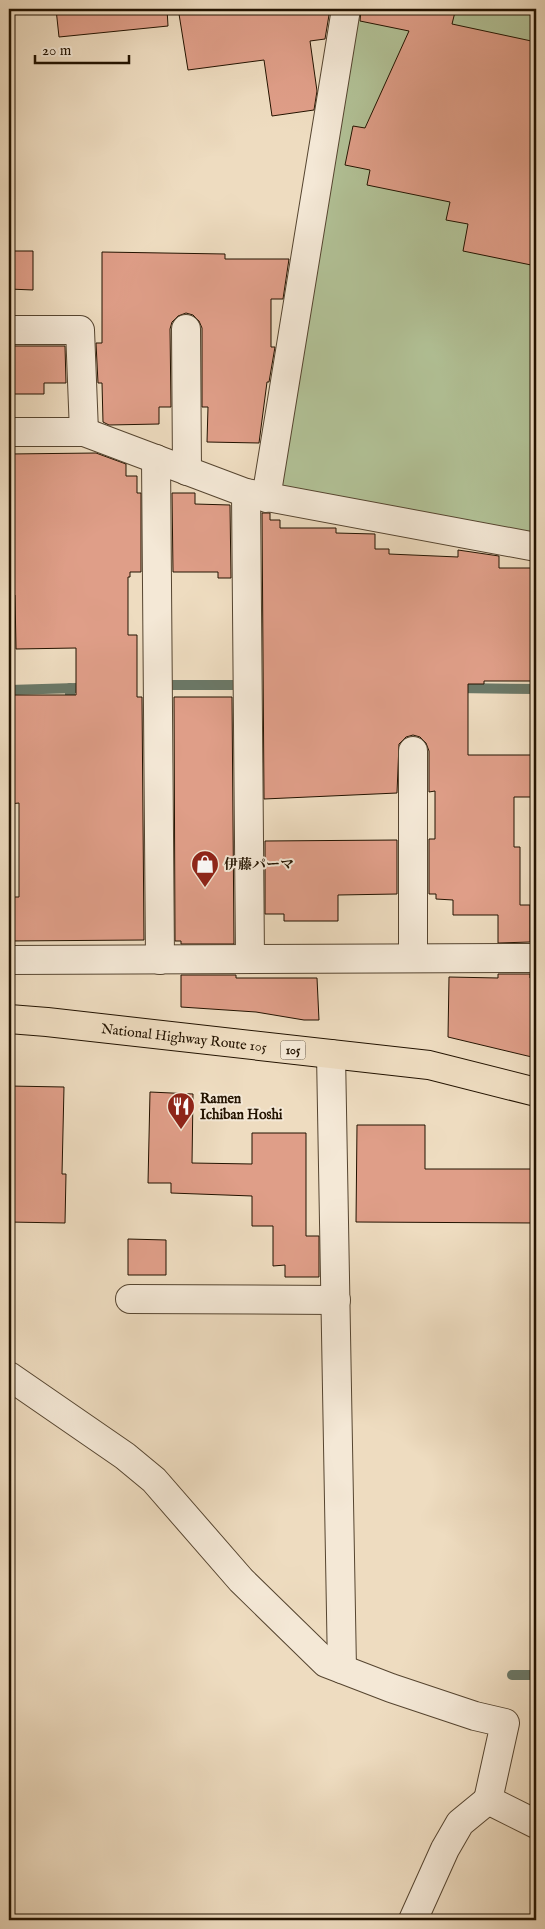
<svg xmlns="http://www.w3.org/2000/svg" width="545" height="1929" font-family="'IM FELL English','Noto Serif JP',serif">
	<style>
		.green { fill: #b2c297; stroke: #6a6a4c }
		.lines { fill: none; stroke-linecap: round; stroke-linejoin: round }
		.stream { stroke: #6b7867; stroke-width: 10 }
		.building { fill: #df9e88; stroke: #231300 }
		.minor-casing { stroke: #564530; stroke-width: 30 }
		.highway-casing { stroke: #231300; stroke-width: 30 }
		.minor { stroke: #f4e8d6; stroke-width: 28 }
		.highway { stroke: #eedcc0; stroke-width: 28 }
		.labels { text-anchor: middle; stroke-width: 4; stroke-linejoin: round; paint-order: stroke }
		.shield { fill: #f4e8d6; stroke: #625340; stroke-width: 1 }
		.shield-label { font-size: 12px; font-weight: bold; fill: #231300 }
		.poi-label { font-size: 14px; font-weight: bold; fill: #231300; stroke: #f4e8d6; text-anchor: start }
		.street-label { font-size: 14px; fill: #231300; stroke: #f4e8d6 }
	</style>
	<rect width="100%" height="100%" fill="#eedcc0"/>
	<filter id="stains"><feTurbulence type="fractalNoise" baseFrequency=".004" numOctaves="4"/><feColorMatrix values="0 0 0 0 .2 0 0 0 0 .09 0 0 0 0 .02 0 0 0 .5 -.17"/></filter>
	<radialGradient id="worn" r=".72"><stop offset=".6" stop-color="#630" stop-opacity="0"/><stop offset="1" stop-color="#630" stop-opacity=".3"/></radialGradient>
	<!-- green -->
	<path class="green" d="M351,9H536V538L266,487Z"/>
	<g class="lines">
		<!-- stream -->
		<g class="stream">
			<path d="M171,685H237"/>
			<path d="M70,688V708"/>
			<path d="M455,688L536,689"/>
			<path d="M9,690L76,688"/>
			<path d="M512,1675H536"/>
		</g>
	</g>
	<!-- building -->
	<g class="building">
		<path d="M56,9H167L168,26L59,37Z"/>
		<path d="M196,9H330L325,39L310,41L317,91L314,110L272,116L264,60L188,70L179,14L197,11Z"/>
		<path d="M361,9H441L455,12L452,24L536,42V266L463,251L468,224L446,220L450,202L367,185L370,170L345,165L353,126L365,128L409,31L360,21Z"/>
		<path d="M9,251H33V290L9,289Z"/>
		<path d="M102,252L225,254V259H289L283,299H271V347H275L269,382H267L259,443L207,442L208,407H202V328L199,321L193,315L186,313L178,316L172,322L170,329L171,407H159V424L109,425L103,422L102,383H98L96,343H102Z"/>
		<path d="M9,346H65L66,383H44V394H9Z"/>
		<path d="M96,453L126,464V476H137V493H141V572H130V577H128V635H137V697H142L144,940L9,941V897H19V803L9,804V695H76V648L16,649L15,595H9V567H12L13,488H9V454Z"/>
		<path d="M172,493H195V504L230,505L231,578H218V572H173Z"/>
		<path d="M262,513H270V520H280V528H336V533L375,534V549H389V554L458,557V550L499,556V568H536V681H484V684H468V755H536V797H514V847H520V905H530V942L498,943V915H453V900L436,899V894H429V839H435V791L429,792V751L426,743L420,737L413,735L406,737L399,744L397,793L264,799Z"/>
		<path d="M174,697H232L234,944H181V941H175Z"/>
		<path d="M397,840V894L338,895V921H284V914H265V841Z"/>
		<path d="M498,974H530V978H536V1058L448,1037L449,977L498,978Z"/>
		<path d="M181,975H236V978H317L319,1020H304L256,1012L181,1007Z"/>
		<path d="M9,1086L64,1087L62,1174H66L65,1223L9,1222Z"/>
		<path d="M150,1092L193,1094L192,1163L252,1164V1133H306V1236H319V1277H285V1265L273,1266V1226H252V1196L171,1193V1183H148Z"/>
		<path d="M357,1125H425V1169H536V1223L356,1222Z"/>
		<path d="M128,1239L166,1240V1275H128Z"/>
	</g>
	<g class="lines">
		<!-- minor casing -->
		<g class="minor-casing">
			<g id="minor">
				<path d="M186,329L187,471"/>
				<path d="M9,330H80L84,432"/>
				<path d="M9,432H84L246,493L536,547"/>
				<path d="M156,459L160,960"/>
				<path d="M246,493L250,958"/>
				<path d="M266,498L346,9"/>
				<path d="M413,751V958"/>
				<path d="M9,960L536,958"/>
				<path d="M331,1054L342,1669"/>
				<path d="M130,1299L336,1300"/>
				<path d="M9,1376L125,1456L154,1480L241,1580L326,1663L391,1688L475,1716L505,1723L488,1800L536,1824"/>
				<path d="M413,1920L445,1849L460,1823L488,1800"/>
			</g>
		</g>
		<!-- highway casing -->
		<g class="highway-casing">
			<g id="highway">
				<path id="s1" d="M9,1019L47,1022L429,1065L536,1092"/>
			</g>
		</g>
		<!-- minor -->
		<use href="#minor" class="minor"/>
		<!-- highway -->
		<use href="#highway" class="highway"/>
	</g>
	<!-- icons -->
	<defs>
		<g id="shop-pin" transform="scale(1.4375)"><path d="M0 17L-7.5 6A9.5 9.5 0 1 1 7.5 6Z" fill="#8f2418" stroke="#f4e8d6"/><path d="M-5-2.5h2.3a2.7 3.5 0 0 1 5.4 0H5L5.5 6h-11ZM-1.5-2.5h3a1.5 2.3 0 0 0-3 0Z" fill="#fff"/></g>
		<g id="restaurant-pin" transform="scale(1.4375)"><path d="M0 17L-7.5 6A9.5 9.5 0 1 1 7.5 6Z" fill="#8f2418" stroke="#f4e8d6"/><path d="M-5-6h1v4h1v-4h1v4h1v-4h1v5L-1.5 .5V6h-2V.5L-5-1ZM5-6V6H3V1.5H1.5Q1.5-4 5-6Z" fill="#fff"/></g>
	</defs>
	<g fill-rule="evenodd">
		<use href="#shop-pin" x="205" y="864"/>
		<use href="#restaurant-pin" x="181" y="1106"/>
	</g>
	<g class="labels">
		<!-- shield labels -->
		<rect class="shield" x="280.5" y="1040.5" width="25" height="19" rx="4"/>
		<g class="shield-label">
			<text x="293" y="1054">105</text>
		</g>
		<!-- poi labels -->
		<g class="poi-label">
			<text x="224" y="869">伊藤パーマ</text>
			<text x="200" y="1103">Ramen<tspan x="200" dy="16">Ichiban Hoshi</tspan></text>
		</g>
		<!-- street labels -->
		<g class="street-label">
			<text dy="5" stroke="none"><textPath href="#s1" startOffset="176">National Highway Route 105</textPath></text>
		</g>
	</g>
	<!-- margin -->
	<rect width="545" height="1929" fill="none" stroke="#eedcc0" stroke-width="30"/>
	<rect x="10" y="10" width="525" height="1909" fill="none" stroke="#231300" stroke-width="2.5"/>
	<rect x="15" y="15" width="515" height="1899" fill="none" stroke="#231300"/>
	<!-- scale -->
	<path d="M35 55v8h94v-8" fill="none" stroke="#231300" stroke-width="2.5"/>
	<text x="42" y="55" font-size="15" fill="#231300" stroke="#f4e8d6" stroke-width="4" paint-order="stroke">20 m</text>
	<rect width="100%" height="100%" filter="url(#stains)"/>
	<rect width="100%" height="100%" fill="url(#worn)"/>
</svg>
